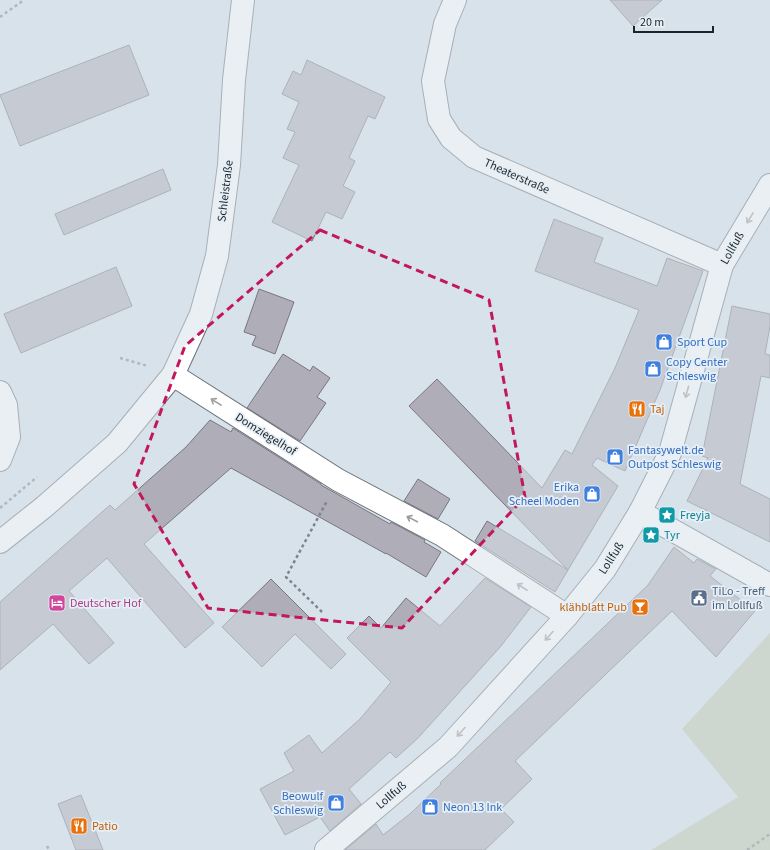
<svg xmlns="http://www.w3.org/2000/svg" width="770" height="850" font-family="'Source Sans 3',sans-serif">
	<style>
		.green { fill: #bfcbb2 }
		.building { fill: #afaeb8; stroke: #787781 }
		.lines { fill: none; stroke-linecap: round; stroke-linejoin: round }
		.minor-casing { stroke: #6a7379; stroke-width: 24 }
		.path { stroke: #7e858a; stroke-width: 2.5; stroke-dasharray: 3 3; stroke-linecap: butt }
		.minor { stroke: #fff; stroke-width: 22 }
		.oneway { stroke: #9a9c9d }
		.marked { fill: none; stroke: #c2185b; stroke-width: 3; stroke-dasharray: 8 5; stroke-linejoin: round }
		.labels { text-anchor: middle; stroke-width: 3.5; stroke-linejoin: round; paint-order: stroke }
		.street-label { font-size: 12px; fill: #1f2325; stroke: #e5eff7 }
		.shop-label { font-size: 12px; fill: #366cbe; stroke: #e5eff7; text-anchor: start }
		.food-label { font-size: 12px; fill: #c56008; stroke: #e5eff7; text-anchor: start }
		.culture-label { font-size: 12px; fill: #0d838f; stroke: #e5eff7; text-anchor: start }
		.service-label { font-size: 12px; fill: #4e5e75; stroke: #e5eff7; text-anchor: start }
		.hotel-label { font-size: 12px; fill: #b23c85; stroke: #e5eff7; text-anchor: start }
	</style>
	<rect width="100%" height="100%" fill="#d8e2ea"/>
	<!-- green -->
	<path class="green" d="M770,633V850H651L738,797L682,729Z"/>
	<!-- building -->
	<g class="building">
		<path d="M610,0H662L633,26Z"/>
		<path d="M129,45L149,95L20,146L0,95Z"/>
		<path d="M307,60L385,97L375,119L368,116L349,158L355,161L343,186L355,192L342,219L326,212L312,241L272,222L299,165L283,158L295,132L287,129L299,102L282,94L293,71L301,75Z"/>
		<path d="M163,169L171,190L64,235L55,214Z"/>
		<path d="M554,219L603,238L594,262L657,286L667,258L703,271L660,390L625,471L597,458L592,465L618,486L568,570L409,406L437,379L542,488L565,450L572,454L615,368L639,310L535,271Z"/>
		<path d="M116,267L132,306L21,353L4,314Z"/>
		<path d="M259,289L294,302L275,354L252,345L256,336L244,332Z"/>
		<path d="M732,306L770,314V326L765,354L770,355V378L761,376L740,484L770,499V542L687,501L708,458L702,456Z"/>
		<path d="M283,354L310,371L313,366L330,378L317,397L326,403L300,441L247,408Z"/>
		<path d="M210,420L231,432L233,428L321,484V485L390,524L391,522L425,540L424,542L441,552L426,577L386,553V554L231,468L144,544L214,623L185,648L107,558L69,591L114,643L89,664L53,624L0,670V602L110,505L115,510L186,447Z"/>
		<path d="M418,479L450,499L438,519L404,501Z"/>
		<path d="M487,521L568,570L555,592L475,541Z"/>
		<path d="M674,547L694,563L697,559L716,569L710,576L755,611L716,657L672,611L515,761L532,779L501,809L514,822L485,850H345L376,824L383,835L411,813L441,784L440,783L648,585Z"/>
		<path d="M485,578L531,607L501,646L418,738L396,758L390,752L349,789L361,804L330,831L320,817L285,835L260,789L294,771L284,753L309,735L322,753L360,719L391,682L347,638L369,616L381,628L406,598L440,626Z"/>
		<path d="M271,579L346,654L331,669L295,634L262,667L222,627Z"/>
		<path d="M81,795L103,850H76L58,804Z"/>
	</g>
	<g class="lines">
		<!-- minor casing -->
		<g class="minor-casing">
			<g id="minor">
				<path d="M455,0L445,24L433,81L439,119L451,138L474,157L722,265"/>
				<path d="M173,375L338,480L442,535L567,616"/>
				<path d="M0,392L6,405L9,437L0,460"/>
				<path d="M640,512L770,585"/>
				<path d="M0,542L44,507L117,443L173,375L201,314L217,256L229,165L234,80L243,0"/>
				<path d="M326,850L448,747L567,616L605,569L640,512L670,453L722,265L770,185"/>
			</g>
		</g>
		<!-- path -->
		<g class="path">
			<path d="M0,17L24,0"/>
			<path d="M120,358L148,366"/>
			<path d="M0,508L37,477"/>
			<path d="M322,612L286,577L327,501"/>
			<path d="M47,846L49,850"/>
			<path d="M747,850L770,834"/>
		</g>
		<!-- minor -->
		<use href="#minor" class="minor"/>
	</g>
	<!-- one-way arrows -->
	<defs><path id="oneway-shaft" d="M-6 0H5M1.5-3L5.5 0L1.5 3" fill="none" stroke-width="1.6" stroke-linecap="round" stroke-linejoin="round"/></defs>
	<g class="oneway">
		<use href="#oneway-shaft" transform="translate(750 218) rotate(121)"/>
		<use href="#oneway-shaft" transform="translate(687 392) rotate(105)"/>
		<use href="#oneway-shaft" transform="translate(216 402) rotate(-148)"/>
		<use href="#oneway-shaft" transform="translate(412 519) rotate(-152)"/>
		<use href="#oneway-shaft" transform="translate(522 587) rotate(-147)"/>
		<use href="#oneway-shaft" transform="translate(549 636) rotate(132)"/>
		<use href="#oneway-shaft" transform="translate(461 732) rotate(132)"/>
	</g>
	<!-- marked area -->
	<path d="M0 0H770V850H0ZM320,230L489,300L525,497L402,628L208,608L134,484L185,346Z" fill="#d8e2ea" fill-opacity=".55" fill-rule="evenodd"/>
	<path class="marked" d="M320,230L489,300L525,497L402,628L208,608L134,484L185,346Z"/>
	<!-- icons -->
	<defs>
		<g id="shop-square" transform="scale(0.9)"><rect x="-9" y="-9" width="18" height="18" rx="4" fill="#3f7fe0" stroke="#e5eff7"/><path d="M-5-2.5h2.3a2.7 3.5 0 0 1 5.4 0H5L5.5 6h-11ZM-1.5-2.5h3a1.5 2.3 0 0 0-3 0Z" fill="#fff"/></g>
		<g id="restaurant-square" transform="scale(0.9)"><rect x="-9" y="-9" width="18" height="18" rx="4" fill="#e8710a" stroke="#e5eff7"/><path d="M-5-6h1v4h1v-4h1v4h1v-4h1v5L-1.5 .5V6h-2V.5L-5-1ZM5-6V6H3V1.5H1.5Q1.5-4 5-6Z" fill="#fff"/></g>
		<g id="sight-square" transform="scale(0.9)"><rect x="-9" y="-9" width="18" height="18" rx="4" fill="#0f9aa8" stroke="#e5eff7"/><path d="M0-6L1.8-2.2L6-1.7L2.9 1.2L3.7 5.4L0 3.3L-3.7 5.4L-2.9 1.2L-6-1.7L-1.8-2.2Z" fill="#fff"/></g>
		<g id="civic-square" transform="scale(0.9)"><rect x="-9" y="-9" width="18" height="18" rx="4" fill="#5c6f8a" stroke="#e5eff7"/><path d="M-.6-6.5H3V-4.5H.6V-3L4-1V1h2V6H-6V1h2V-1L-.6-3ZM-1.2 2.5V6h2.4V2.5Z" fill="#fff"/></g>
		<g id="hotel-square" transform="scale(0.9)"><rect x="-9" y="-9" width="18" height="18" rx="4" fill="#d1479c" stroke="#e5eff7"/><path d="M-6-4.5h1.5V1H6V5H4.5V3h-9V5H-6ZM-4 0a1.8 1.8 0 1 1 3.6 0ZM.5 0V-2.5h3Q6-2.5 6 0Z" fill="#fff"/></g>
		<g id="bar-square" transform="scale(0.9)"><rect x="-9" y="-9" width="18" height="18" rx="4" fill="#e8710a" stroke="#e5eff7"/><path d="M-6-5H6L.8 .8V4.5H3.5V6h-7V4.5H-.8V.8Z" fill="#fff"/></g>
	</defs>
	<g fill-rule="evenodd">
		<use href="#shop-square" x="664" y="342"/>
		<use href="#shop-square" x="653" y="369"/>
		<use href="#restaurant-square" x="637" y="409"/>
		<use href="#shop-square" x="615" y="457"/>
		<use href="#shop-square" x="592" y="494"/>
		<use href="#sight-square" x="667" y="515"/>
		<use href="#sight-square" x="651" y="535"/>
		<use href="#civic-square" x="699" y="598"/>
		<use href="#hotel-square" x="57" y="603"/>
		<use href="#bar-square" x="640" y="607"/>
		<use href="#shop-square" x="336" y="803"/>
		<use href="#shop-square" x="430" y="807"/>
		<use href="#restaurant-square" x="79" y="826"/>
	</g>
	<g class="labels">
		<!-- street labels -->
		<g class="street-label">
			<text transform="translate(517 176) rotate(24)" y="4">Theaterstraße</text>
			<text transform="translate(225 191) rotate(-83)" y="4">Schleistraße</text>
			<text transform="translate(732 248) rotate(-60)" y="4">Lollfuß</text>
			<text transform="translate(266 434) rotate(32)" y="4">Domziegelhof</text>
			<text transform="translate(611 558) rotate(-57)" y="4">Lollfuß</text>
			<text transform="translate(391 795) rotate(-41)" y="4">Lollfuß</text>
		</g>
		<!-- shop labels -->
		<g class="shop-label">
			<text x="677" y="346">Sport Cup</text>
			<text x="666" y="366">Copy Center<tspan x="666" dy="14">Schleswig</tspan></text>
			<text x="628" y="454">Fantasywelt.de<tspan x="628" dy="14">Outpost Schleswig</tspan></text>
			<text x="579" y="491" text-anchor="end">Erika<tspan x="579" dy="14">Scheel Moden</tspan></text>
			<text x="323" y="800" text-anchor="end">Beowulf<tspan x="323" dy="14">Schleswig</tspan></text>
			<text x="443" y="811">Neon 13 Ink</text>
		</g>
		<!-- food labels -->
		<g class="food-label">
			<text x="650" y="413">Taj</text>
			<text x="627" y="611" text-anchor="end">klähblatt Pub</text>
			<text x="92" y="830">Patio</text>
		</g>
		<!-- culture labels -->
		<g class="culture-label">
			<text x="680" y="519">Freyja</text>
			<text x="664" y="539">Tyr</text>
		</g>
		<!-- service labels -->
		<g class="service-label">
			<text x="712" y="595">TiLo - Treff<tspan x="712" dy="14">im Lollfuß</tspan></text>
		</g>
		<!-- hotel labels -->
		<g class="hotel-label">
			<text x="70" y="607">Deutscher Hof</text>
		</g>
	</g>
	<!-- scale -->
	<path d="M634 26v6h79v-6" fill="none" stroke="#1f2325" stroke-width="2"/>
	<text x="640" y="26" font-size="12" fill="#1f2325" stroke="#e5eff7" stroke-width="3" paint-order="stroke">20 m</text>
</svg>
